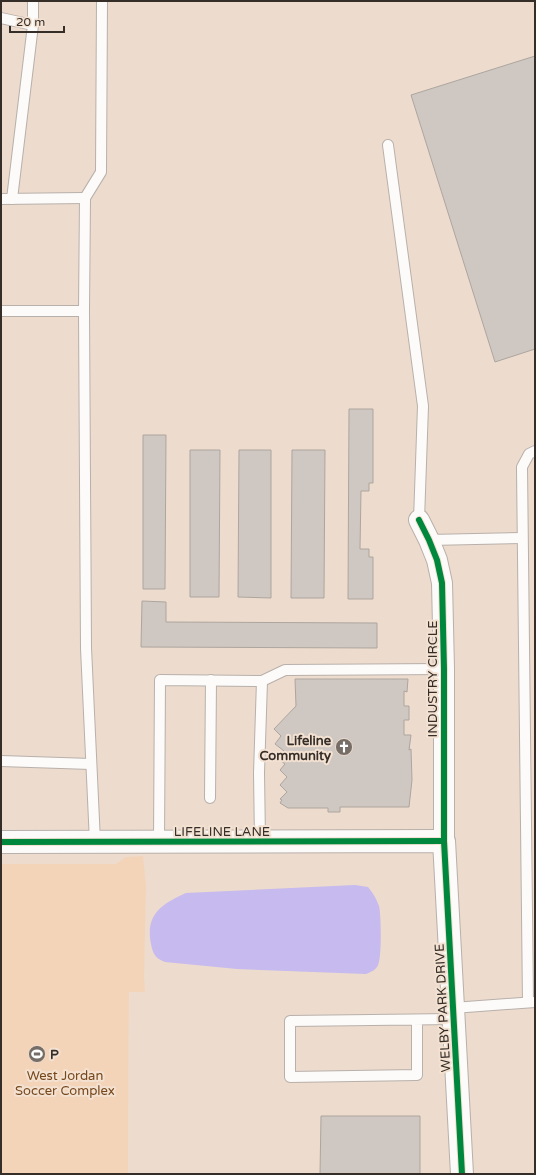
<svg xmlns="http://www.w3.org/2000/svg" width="536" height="1175" font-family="'Varela Round',sans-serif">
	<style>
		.built { fill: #eddbcd }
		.green { fill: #f4d4b9 }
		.water { fill: #c6baef }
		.building { fill: #cfc7c1; stroke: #ada69f }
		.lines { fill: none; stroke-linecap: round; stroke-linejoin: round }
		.service-casing { stroke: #b8b0ab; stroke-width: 12 }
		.minor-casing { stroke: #b8b0ab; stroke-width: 22 }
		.tertiary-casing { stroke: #b8b0ab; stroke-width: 24 }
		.service { stroke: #fcfbf9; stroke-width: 10 }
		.minor { stroke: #fcfbf9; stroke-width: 20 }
		.tertiary { stroke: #fcfbf9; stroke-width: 22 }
		.cycleway-casing { stroke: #f3e1d2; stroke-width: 8 }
		.cycleway { stroke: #00873e; stroke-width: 6 }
		.labels { text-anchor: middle; stroke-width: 4; stroke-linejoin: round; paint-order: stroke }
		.street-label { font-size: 13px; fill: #352e28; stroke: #f3e1d2 }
		.poi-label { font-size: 13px; font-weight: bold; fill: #352e28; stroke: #f3e1d2; text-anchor: end }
		.park-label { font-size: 13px; fill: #76471b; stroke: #f3e1d2 }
	</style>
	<rect width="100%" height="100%" fill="#ebe2da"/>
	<!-- built -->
	<path class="built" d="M1,1H535V1174H128L130,864H1Z"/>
	<!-- green -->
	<path class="green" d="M143,856L146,886L144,977L145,992H129L128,1174H1V864H116L126,857Z"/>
	<!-- water -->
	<path class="water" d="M355,885L368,887C373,893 376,898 379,906C381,913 382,958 378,965C376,970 371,972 366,974L237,969L165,962C155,958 153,954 151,944C145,914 162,904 186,893Z"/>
	<!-- building -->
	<g class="building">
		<path d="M535,56V349L495,362L411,95Z"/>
		<path d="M349,409H373V483H369V491H361L360,549H369V557H373V599H348Z"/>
		<path d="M143,435H166L165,589H143Z"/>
		<path d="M190,450H220L219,597H190Z"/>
		<path d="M239,450H271V598L238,597Z"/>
		<path d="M292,450H325L324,598H291Z"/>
		<path d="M142,601L166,602V622L377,623V648L141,647Z"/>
		<path d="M295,679H408L407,692L404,691V706H409V720H404V735H411L409,750L411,749L412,780L409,807H340V812H328V808H288L280,803L282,800L280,799L287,792L280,785L287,777L280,770L285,764L277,758L284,751L275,744L281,736L274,729L296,706Z"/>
		<path d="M321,1116H420V1174H320Z"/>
	</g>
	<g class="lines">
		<!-- service casing -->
		<g class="service-casing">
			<g id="service">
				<path d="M33,1V25"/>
				<path d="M1,18L33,25L12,199"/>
				<path d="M388,145L423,406L419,520"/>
				<path d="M1,199L85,198"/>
				<path d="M1,311H84"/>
				<path d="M429,540L522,538"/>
				<path d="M1,761L91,764"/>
				<path d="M210,798L211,680"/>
				<path d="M260,841L259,773L262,681L285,670L444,669"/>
				<path d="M95,842L86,648L84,311L85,198L101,172L102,1"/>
				<path d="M159,842L160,680L262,681"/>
				<path d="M528,1002L522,467L529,454L535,451"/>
				<path d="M453,1008L535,1002"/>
				<path d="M417,1020V1075L290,1077V1021L453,1019"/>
			</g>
		</g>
		<!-- minor casing -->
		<g class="minor-casing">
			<path id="minor" d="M419,520L429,540L437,560L442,583L444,669V841"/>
		</g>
		<!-- tertiary casing -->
		<g class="tertiary-casing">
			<path id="tertiary" d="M1,842L444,841L462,1174"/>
		</g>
		<!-- service -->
		<use href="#service" class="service"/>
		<!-- minor -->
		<use href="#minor" class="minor"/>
		<!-- tertiary -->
		<use href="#tertiary" class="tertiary"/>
		<!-- cycleway casing -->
		<g class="cycleway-casing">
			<g id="cycleway">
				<path d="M419,520L429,540L437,560L442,583L444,669V841L462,1174"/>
				<path d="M1,842L444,841"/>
			</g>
		</g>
		<!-- cycleway -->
		<use href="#cycleway" class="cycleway"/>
	</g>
	<!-- icons -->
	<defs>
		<g id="church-disc" transform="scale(0.9)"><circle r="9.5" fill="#756d66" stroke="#f3e1d2"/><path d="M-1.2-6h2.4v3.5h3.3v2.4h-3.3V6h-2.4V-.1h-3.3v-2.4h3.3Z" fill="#fff"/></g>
		<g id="stadium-disc" transform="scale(0.9)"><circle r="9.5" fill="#756d66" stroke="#f3e1d2"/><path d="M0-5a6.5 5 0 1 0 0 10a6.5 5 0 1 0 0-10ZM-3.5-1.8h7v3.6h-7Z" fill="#fff"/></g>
	</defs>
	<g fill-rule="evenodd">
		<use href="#church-disc" x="344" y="747"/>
		<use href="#stadium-disc" x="37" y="1054"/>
	</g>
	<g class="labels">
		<!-- street labels -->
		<g class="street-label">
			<text transform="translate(432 679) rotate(-90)" y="5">INDUSTRY CIRCLE</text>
			<text x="222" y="836">LIFELINE LANE</text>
			<text transform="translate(442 1008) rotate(-93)" y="5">WELBY PARK DRIVE</text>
		</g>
		<!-- poi labels -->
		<g class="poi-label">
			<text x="331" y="745">Lifeline<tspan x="331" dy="15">Community</tspan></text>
			<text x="50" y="1059" text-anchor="start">P</text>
		</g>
		<!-- park labels -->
		<g class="park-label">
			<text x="65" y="1080">West Jordan<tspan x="65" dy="15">Soccer Complex</tspan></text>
		</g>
	</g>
	<!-- border -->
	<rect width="536" height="1175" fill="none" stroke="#352e28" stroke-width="4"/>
	<!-- scale -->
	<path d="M10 26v6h54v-6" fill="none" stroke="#352e28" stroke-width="2"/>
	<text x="16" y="26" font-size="12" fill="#352e28" stroke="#f3e1d2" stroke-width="3" paint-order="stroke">20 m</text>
</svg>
